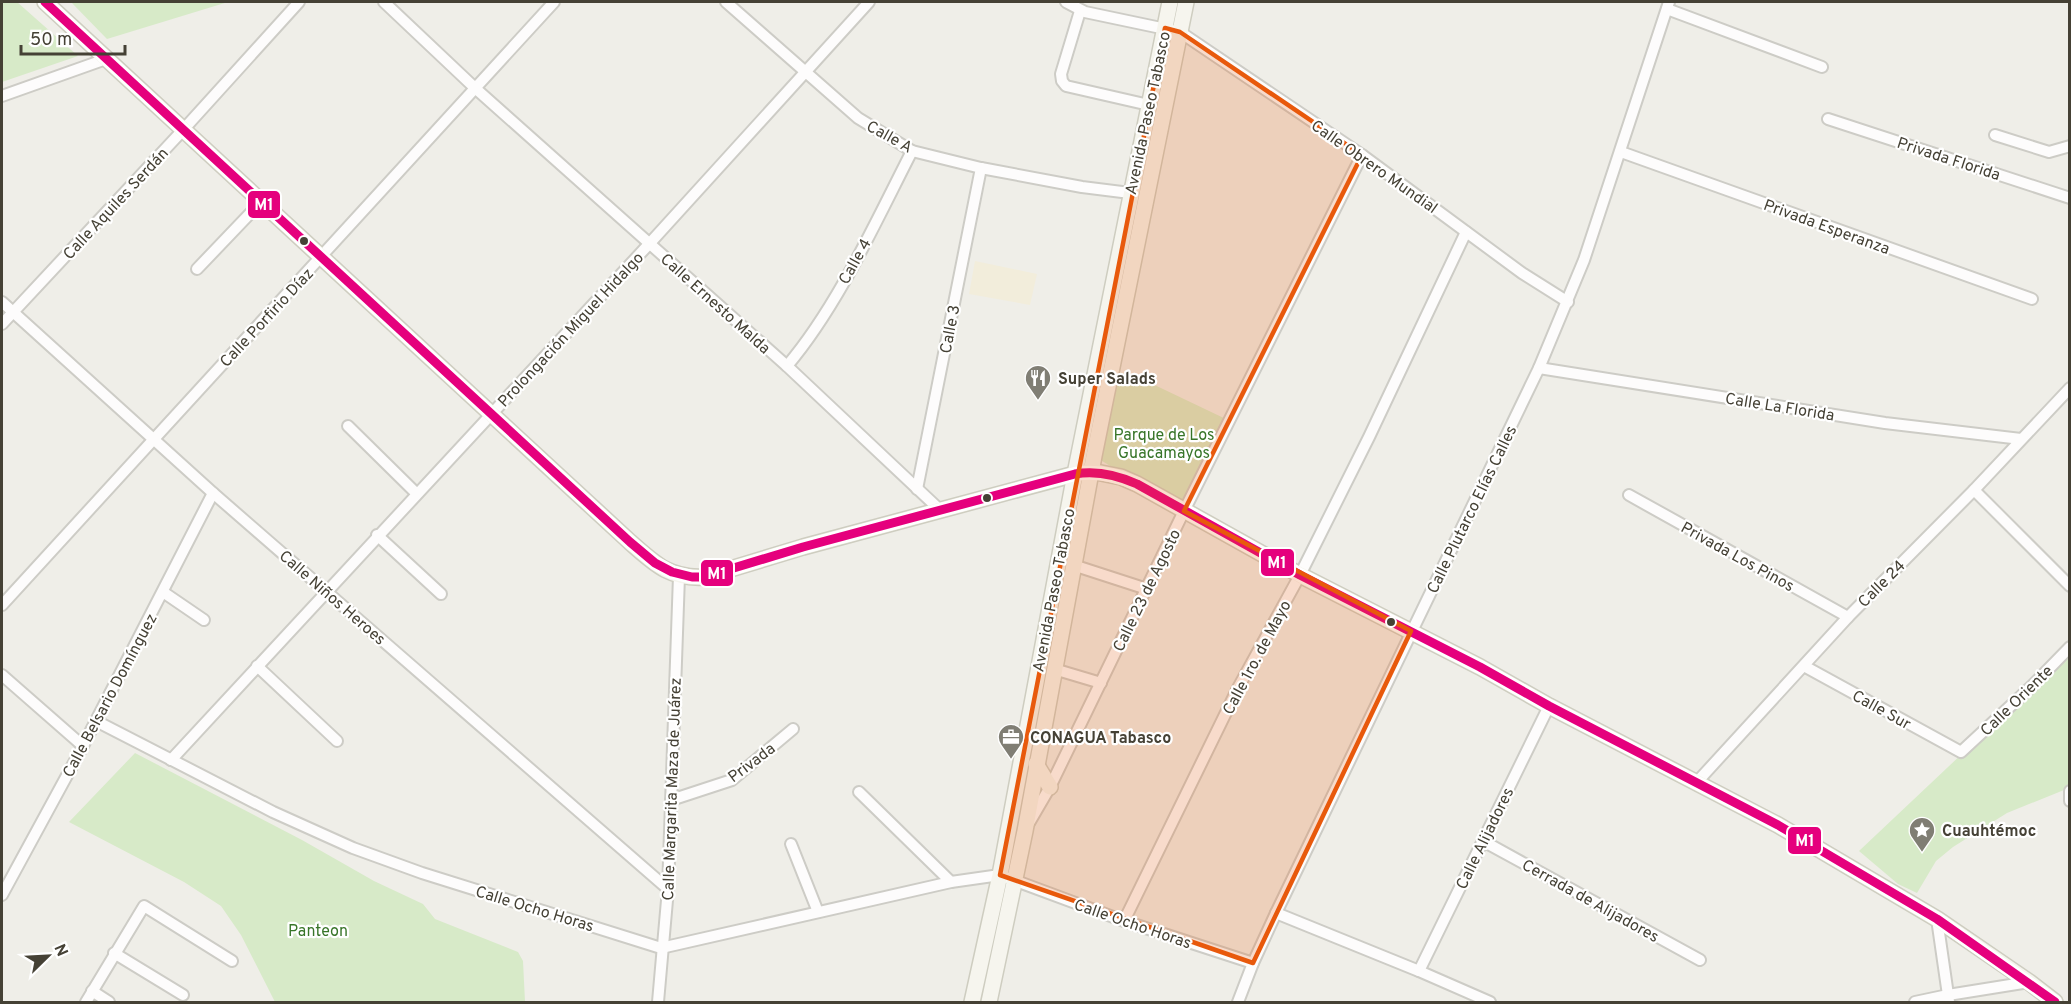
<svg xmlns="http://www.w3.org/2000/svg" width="2071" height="1004" font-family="Overpass,sans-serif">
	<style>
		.commercial { fill: #f2eddb }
		.green { fill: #d7eac8 }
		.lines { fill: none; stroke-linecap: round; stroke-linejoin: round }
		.minor-casing { stroke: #cdccc6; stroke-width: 14 }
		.secondary-casing { stroke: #cecdc0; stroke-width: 18 }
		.minor { stroke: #fdfcfc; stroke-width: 10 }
		.secondary { stroke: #f6f5ee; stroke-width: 15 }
		.bus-1-casing { stroke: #fff; stroke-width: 14 }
		.bus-1 { stroke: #e5007d; stroke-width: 9 }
		.marked { fill: #e8590c; fill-opacity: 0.2; stroke: #e8590c; stroke-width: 4.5; stroke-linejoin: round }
		.bus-dot { fill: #454135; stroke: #fff; stroke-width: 2 }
		.labels { text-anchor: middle; stroke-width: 4.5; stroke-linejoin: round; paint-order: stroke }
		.street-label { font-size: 16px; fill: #454135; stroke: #fff }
		.poi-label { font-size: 16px; font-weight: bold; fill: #454135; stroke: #fff; text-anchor: start }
		.park-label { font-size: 16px; fill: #387529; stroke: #fff }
		.line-badge { stroke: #fff; stroke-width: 2 }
		.badge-label { font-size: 16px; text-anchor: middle; font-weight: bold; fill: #fff }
	</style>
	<rect width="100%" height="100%" fill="#efeee8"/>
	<!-- commercial -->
	<path class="commercial" d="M975,261L1037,274L1030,305L969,294Z"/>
	<!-- green -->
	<g class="green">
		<path d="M2,2H17L78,56L2,82Z"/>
		<path d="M71,2H228L107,39Z"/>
		<path d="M1112,370L1142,379L1230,421L1184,511L1094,456Z"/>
		<path d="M2069,647V788L2007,813L1953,847L1936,861L1917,893L1898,884L1859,851L1983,734Z"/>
		<path d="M135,753L302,840L374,881L423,904L435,919L518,952L523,961L525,1002H275L241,935L221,906L184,882L69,822Z"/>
	</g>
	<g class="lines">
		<!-- minor casing -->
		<g class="minor-casing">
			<g id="minor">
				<path d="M384,2L475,88L787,366L940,510"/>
				<path d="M726,2L858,118L912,151L981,168L1082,187L1130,193"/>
				<path d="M1066,2L1085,12L1180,32L1362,155L1522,273L1568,302"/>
				<path d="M1667,9L1822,67"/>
				<path d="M1080,11L1061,74L1062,81L1066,86L1149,105"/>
				<path d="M2,96L106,59"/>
				<path d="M1828,119L2070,198"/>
				<path d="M1995,135L2049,152L2070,146"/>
				<path d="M1621,152L2032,299"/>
				<path d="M197,269L261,202"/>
				<path d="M2,302L213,493L668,889"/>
				<path d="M2,324L183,130L299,2"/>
				<path d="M787,366C838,306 876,221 912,151"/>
				<path d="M1539,368L1885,423L2021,439"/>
				<path d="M348,426L416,493"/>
				<path d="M917,489L981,168"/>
				<path d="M1974,490L2070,586"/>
				<path d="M1629,495L1848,617"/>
				<path d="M377,535L441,594"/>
				<path d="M1073,565L1147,589"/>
				<path d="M163,592L204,620"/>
				<path d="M2,605L554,2"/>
				<path d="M257,666L337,741"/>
				<path d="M1804,666L1961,752L2031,687L2070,647"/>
				<path d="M1054,669L1101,683"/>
				<path d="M2,675L83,746"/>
				<path d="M96,721L273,812L353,848L422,873L661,948L951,882L1000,875L1124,921L1253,963"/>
				<path d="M171,760L650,243L869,2"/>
				<path d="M1697,782L1848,617L1974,490L2070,388"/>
				<path d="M2070,791V801"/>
				<path d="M859,792L951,882"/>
				<path d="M671,800L732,780L793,729"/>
				<path d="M1029,823L1050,787L1184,511L1362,155"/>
				<path d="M1483,841L1700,960"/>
				<path d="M791,844L818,912"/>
				<path d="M2,895L83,746L213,493"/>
				<path d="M1276,913L1419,971L1490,1002"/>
				<path d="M1937,919L1949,1002"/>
				<path d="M1124,921L1238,688L1300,575L1369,437L1466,232"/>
				<path d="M114,953L183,995"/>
				<path d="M1419,971L1549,706"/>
				<path d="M92,991L109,1002"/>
				<path d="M86,1002L144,906L232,961"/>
				<path d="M658,1002L668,889L679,576"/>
				<path d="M1238,1002L1253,963L1276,913L1539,368L1584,260L1669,2"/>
				<path d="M1915,1002L1948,995L2029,982"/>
			</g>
		</g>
		<!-- secondary casing -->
		<g class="secondary-casing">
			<g id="secondary">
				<path d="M45,2L630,542C654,563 669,579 704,577L803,547L1075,474L1091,471L1121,477L1137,484L1300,575L1480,667L1549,706L1778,825L1937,919L2029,982L2055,1002"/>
				<path d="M1036,764L1050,787"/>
				<path d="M972,1002L1000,875L1075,474L1170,2"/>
				<path d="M989,1002L1025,831L1094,456L1186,2"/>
			</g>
		</g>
		<!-- minor -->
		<use href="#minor" class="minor"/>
		<!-- secondary -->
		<use href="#secondary" class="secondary"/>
		<!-- bus-1 casing -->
		<g class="bus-1-casing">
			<path id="bus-1" d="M45,2L630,542L655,563L672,572L692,577H704L803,547L1075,474C1097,470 1117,475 1137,484L1300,575L1480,667L1549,706L1778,825L1937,919L2055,1002"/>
		</g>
		<!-- bus-1 -->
		<use href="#bus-1" class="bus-1"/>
	</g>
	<!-- marked area -->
	<path class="marked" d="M1165,28L1180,32L1362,155L1184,511L1411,631L1253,963L1000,875Z"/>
	<!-- icons -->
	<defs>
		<g id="restaurant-pin" transform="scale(1.35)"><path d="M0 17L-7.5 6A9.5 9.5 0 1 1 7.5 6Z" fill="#807e74" stroke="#fff"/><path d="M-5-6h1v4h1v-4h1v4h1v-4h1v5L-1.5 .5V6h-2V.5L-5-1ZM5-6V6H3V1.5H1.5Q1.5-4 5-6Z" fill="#fff"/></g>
		<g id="office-pin" transform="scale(1.35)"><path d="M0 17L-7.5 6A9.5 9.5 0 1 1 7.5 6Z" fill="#807e74" stroke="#fff"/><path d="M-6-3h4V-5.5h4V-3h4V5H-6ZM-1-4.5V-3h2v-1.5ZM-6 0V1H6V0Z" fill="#fff"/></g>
		<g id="sight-pin" transform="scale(1.35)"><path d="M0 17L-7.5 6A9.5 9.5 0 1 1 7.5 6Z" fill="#807e74" stroke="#fff"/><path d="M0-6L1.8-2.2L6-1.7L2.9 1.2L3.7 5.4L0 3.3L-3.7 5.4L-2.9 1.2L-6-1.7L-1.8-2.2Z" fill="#fff"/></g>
	</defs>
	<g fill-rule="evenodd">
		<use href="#restaurant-pin" x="1038" y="378"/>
		<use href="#office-pin" x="1011" y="737"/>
		<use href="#sight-pin" x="1922" y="830"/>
	</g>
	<!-- markers -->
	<g class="bus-dot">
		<circle cx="304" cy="241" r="5"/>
		<circle cx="987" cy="498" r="5"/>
		<circle cx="1391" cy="622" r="5"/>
	</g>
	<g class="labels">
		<!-- street labels -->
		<g class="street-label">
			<text transform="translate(1147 113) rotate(-78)" y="6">Avenida Paseo Tabasco</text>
			<text transform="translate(890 136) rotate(29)" y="6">Calle A</text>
			<text transform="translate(1949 158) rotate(18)" y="6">Privada Florida</text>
			<text transform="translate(1375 166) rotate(35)" y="6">Calle Obrero Mundial</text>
			<text transform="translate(115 203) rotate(-47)" y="6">Calle Aquiles Serdán</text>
			<text transform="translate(1827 226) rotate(20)" y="6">Privada Esperanza</text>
			<text transform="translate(854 261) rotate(-61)" y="6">Calle 4</text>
			<text transform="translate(716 303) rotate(42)" y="6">Calle Ernesto Malda</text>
			<text transform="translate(266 317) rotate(-47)" y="6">Calle Porfirio Díaz</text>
			<text transform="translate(570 329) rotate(-47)" y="6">Prolongación Miguel Hidalgo</text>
			<text transform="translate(949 329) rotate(-79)" y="6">Calle 3</text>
			<text transform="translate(1780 406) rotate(9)" y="6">Calle La Florida</text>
			<text transform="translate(1471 509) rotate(-64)" y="6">Calle Plutarco Elías Calles</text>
			<text transform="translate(1738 556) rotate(29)" y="6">Privada Los Pinos</text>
			<text transform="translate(1881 583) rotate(-45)" y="6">Calle 24</text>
			<text transform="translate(1053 590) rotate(-79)" y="6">Avenida Paseo Tabasco</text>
			<text transform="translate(1146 590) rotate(-64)" y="6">Calle 23 de Agosto</text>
			<text transform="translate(333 597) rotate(41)" y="6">Calle Niños Heroes</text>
			<text transform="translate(1256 657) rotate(-62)" y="6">Calle 1ro. de Mayo</text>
			<text transform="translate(109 695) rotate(-62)" y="6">Calle Belsario Domínguez</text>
			<text transform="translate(2016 700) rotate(-44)" y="6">Calle Oriente</text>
			<text transform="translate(1882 709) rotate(29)" y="6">Calle Sur</text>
			<text transform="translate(751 762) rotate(-37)" y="6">Privada</text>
			<text transform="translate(671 789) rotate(-88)" y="6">Calle Margarita Maza de Juárez</text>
			<text transform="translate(1484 838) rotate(-64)" y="6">Calle Alijadores</text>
			<text transform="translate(1591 900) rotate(29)" y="6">Cerrada de Alijadores</text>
			<text transform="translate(535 908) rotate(17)" y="6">Calle Ocho Horas</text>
			<text transform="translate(1133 923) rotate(19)" y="6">Calle Ocho Horas</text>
		</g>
		<!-- poi labels -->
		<g class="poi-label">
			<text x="1058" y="384">Super Salads</text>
			<text x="1030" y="743">CONAGUA Tabasco</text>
			<text x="1942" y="836">Cuauhtémoc</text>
		</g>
		<!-- park labels -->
		<g class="park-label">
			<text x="1164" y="440">Parque de Los<tspan x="1164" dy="18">Guacamayos</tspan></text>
			<text x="318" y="936">Panteon</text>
		</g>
	</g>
	<g class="line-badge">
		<rect x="247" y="190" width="34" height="29" rx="6" fill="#e5007d"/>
		<rect x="1260" y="548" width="35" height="29" rx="6" fill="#e5007d"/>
		<rect x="700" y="559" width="34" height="28" rx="6" fill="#e5007d"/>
		<rect x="1787" y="826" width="35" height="29" rx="6" fill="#e5007d"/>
	</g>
	<g class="badge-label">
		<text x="264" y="210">M1</text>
		<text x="1277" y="568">M1</text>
		<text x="717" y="579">M1</text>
		<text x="1805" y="846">M1</text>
	</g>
	<!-- border -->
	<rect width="2071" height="1004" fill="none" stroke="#454135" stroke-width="6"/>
	<!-- north arrow -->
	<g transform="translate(48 956) rotate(66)" stroke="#ffffff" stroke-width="4.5" paint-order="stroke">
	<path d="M0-4.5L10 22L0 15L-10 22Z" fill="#454135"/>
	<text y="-9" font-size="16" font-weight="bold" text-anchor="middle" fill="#454135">N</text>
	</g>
	<!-- scale -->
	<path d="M21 45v9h104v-9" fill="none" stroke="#454135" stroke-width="3"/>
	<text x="30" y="45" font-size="18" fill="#454135" stroke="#ffffff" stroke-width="4.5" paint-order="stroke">50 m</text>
</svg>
